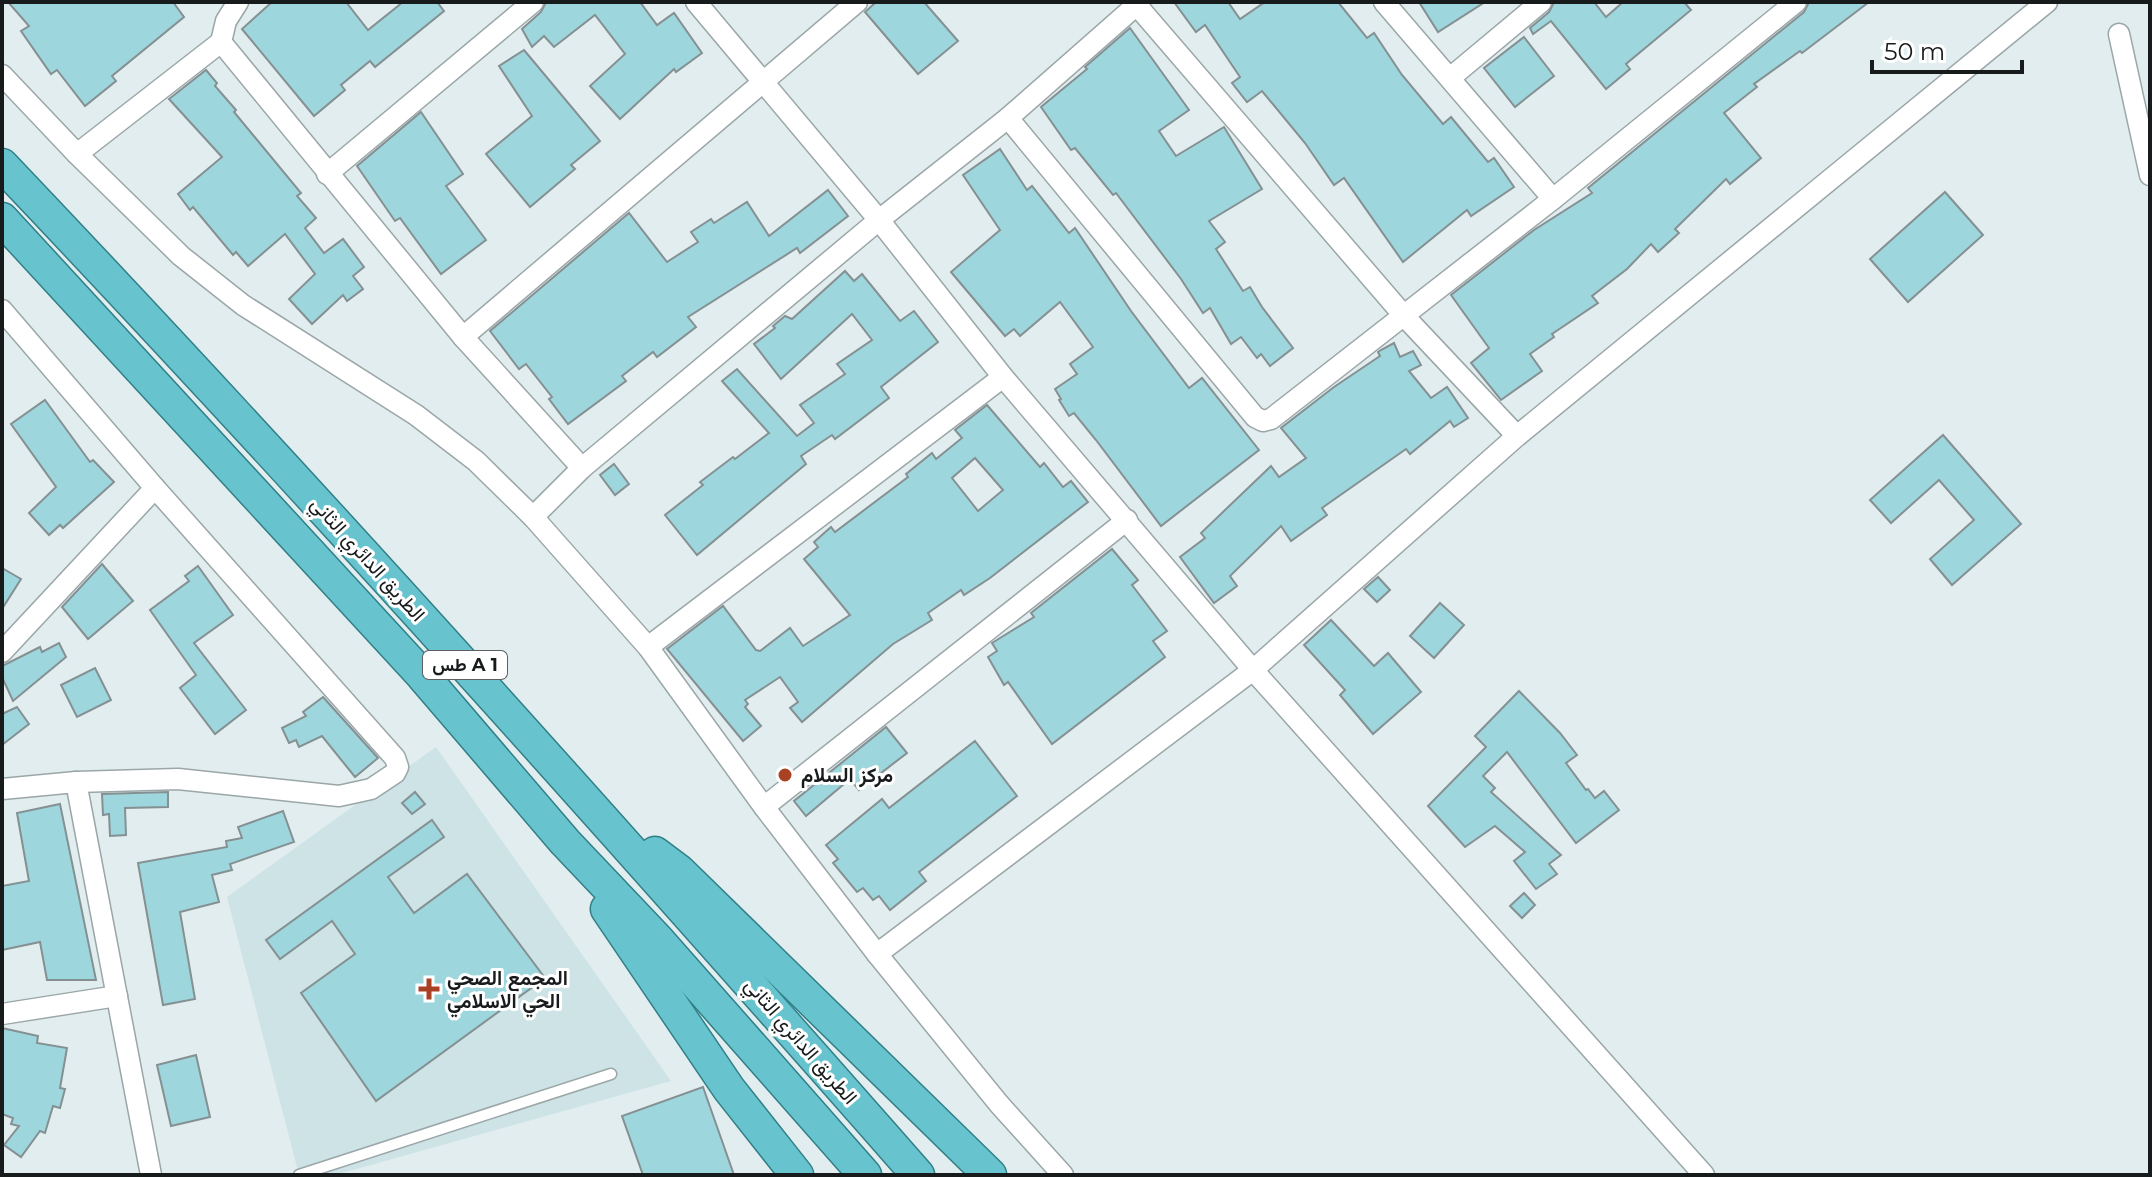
<svg xmlns="http://www.w3.org/2000/svg" width="2152" height="1177" font-family="Montserrat,Vazirmatn,sans-serif">
	<style>
		.built { fill: #cde3e5 }
		.building { fill: #9dd6dd; stroke: #859092; stroke-width: 2; fill-rule: evenodd }
		.lines { fill: none; stroke-linecap: round; stroke-linejoin: round }
		.service-casing { stroke: #9ba6a8; stroke-width: 13 }
		.minor-casing { stroke: #9ba6a8; stroke-width: 23 }
		.trunk-casing { stroke: #327f87; stroke-width: 35 }
		.service { stroke: #fff; stroke-width: 10 }
		.minor { stroke: #fff; stroke-width: 20 }
		.trunk { stroke: #67c4ce; stroke-width: 32 }
		.poi-dot { fill: #a94123; stroke: #fff; stroke-width: 3 }
		.labels { text-anchor: middle; stroke-width: 6; stroke-linejoin: round; paint-order: stroke }
		.shield { fill: #fff; stroke: #5d5f60; stroke-width: 2 }
		.shield-label { font-size: 18px; font-weight: bold; fill: #171b1c }
		.street-label { font-size: 20px; fill: #171b1c; stroke: #fff }
		.poi-label { font-size: 20px; font-weight: bold; fill: #171b1c; stroke: #fff; text-anchor: start }
	</style>
	<rect width="100%" height="100%" fill="#e1edee"/>
	<!-- built -->
	<path class="built" d="M436,747L671,1081L335,1175H299L227,897Z"/>
	<!-- building -->
	<g class="building">
		<path d="M8,2H173L184,17L112,76L116,81L85,106L57,70L51,74L21,31L29,26Z"/>
		<path d="M272,2H346L368,30L403,2H437L444,11L375,67L370,61L341,85L345,90L314,116L242,29Z"/>
		<path d="M546,2H640L657,25L674,13L702,53L676,72L674,69L620,119L590,86L625,54L595,15L554,47L544,36L532,47L522,29L541,12Z"/>
		<path d="M876,2H924L958,41L918,74L865,12Z"/>
		<path d="M1174,2H1228L1240,19L1265,2H1338L1367,38L1374,33L1402,75L1443,124L1451,117L1488,162L1494,158L1514,187L1471,216L1467,210L1403,262L1344,178L1334,185L1305,143L1262,91L1247,102L1232,83L1240,77L1205,25L1196,32Z"/>
		<path d="M1419,2H1485L1438,32Z"/>
		<path d="M1554,2H1594L1606,17L1623,2H1684L1691,10L1626,64L1630,69L1606,89L1551,21L1533,34L1530,28L1549,12Z"/>
		<path d="M1809,2H1869L1802,53L1800,51L1754,84L1757,87L1724,113L1761,158L1730,184L1726,179L1675,229L1679,233L1658,252L1651,244L1627,269L1592,296L1598,303L1552,334L1554,337L1530,354L1542,371L1501,400L1471,363L1489,348L1451,295L1534,230L1592,193L1588,188L1804,12Z"/>
		<path d="M1130,28L1189,110L1159,131L1176,156L1224,127L1262,189L1209,221L1225,242L1216,249L1243,291L1250,287L1262,307L1293,348L1270,366L1261,354L1257,358L1241,337L1231,344L1210,308L1203,313L1181,279L1116,193L1113,195L1075,148L1071,150L1041,107L1087,69L1085,67Z"/>
		<path d="M1524,37L1554,76L1515,107L1484,68Z"/>
		<path d="M524,50L600,141L571,165L575,169L530,207L486,154L532,116L499,66Z"/>
		<path d="M206,70L217,83L215,86L236,110L234,112L301,193L297,196L316,218L305,228L324,253L343,239L364,267L353,276L363,289L347,301L343,295L312,324L289,299L315,274L285,234L248,266L236,252L233,255L193,207L190,210L178,194L222,157L169,99Z"/>
		<path d="M421,112L463,174L446,186L486,240L441,274L400,218L395,221L357,166Z"/>
		<path d="M1000,149L1027,190L1032,186L1069,233L1075,228L1131,311L1189,388L1202,378L1259,450L1161,526L1096,440L1074,413L1069,416L1059,400L1061,399L1055,389L1077,374L1070,364L1093,347L1060,302L1020,336L1014,329L1005,336L951,272L1000,230L963,175Z"/>
		<path d="M828,190L848,216L800,253L797,248L688,317L696,327L657,357L653,352L622,376L626,381L568,424L549,399L552,397L526,364L519,369L490,331L629,213L667,262L698,242L691,232L711,219L714,223L747,202L769,236Z"/>
		<path d="M1945,192L1983,235L1908,302L1870,259Z"/>
		<path d="M845,271L854,281L862,274L900,321L914,311L938,342L881,387L889,398L835,439L832,435L801,456L806,464L697,555L665,515L703,485L700,482L733,457L735,459L769,433L722,381L737,369L797,436L814,423L800,405L845,374L837,364L872,340L852,314L781,379L754,344L775,328L773,326L785,316L792,319Z"/>
		<path d="M1394,343L1400,357L1413,351L1421,365L1409,371L1431,398L1447,387L1468,418L1454,427L1450,421L1410,454L1406,449L1322,508L1327,515L1291,541L1281,526L1230,576L1237,586L1214,603L1180,557L1205,538L1201,533L1271,466L1279,477L1306,458L1281,428L1334,387L1380,356L1378,352L1381,350Z"/>
		<path d="M45,400L90,462L93,460L114,482L63,528L60,525L49,535L29,513L56,487L11,424Z"/>
		<path d="M987,405L1040,467L1044,463L1063,487L1071,481L1088,502L990,578L964,595L961,590L928,613L932,620L893,644L802,722L790,708L798,702L780,677L745,700L748,704L745,707L761,726L743,741L667,649L723,606L756,650L760,651L790,628L803,646L850,615L804,559L818,547L814,542L831,527L835,532L908,477L906,474L932,453L936,459L962,438L955,430ZM975,458L1003,490L978,511L952,478Z"/>
		<path d="M1943,435L2021,524L1952,585L1930,559L1974,520L1939,480L1891,523L1870,500Z"/>
		<path d="M614,464L629,484L615,495L600,475Z"/>
		<path d="M1112,549L1138,580L1132,585L1167,631L1153,641L1165,657L1052,744L1008,682L1004,685L988,657L997,651L992,643L1034,617L1031,613Z"/>
		<path d="M102,564L133,601L88,639L62,607Z"/>
		<path d="M198,566L233,615L194,643L246,710L215,734L180,688L196,675L150,610L189,581L185,576Z"/>
		<path d="M2,568L21,579L2,609Z"/>
		<path d="M1378,577L1390,590L1377,602L1364,589Z"/>
		<path d="M1440,603L1464,625L1434,658L1410,636Z"/>
		<path d="M1331,620L1374,666L1388,653L1421,692L1373,734L1340,695L1345,690L1304,645Z"/>
		<path d="M59,643L66,657L13,701L2,677V666L40,647L42,652Z"/>
		<path d="M95,668L111,700L77,717L61,685Z"/>
		<path d="M1519,691L1560,733L1577,755L1566,763L1586,790L1588,789L1595,798L1604,791L1619,810L1576,843L1507,752L1483,776L1495,788L1491,792L1561,855L1549,864L1557,874L1536,889L1514,861L1525,852L1495,826L1465,847L1428,806L1486,747L1475,736Z"/>
		<path d="M323,697L378,758L355,777L322,736L299,747L296,740L289,743L282,728L306,716L303,712Z"/>
		<path d="M17,707L29,724L2,745V714Z"/>
		<path d="M886,727L907,753L859,790L850,779L806,816L794,801Z"/>
		<path d="M975,741L1017,796L919,872L926,881L890,910L879,896L873,900L863,888L857,892L833,863L838,859L826,845L882,799L889,808Z"/>
		<path d="M168,792V807L125,808L126,835L110,836L109,814L103,815L102,794Z"/>
		<path d="M415,792L425,804L412,814L402,803Z"/>
		<path d="M60,804L96,980H47L40,942L2,950V886L29,881L17,813Z"/>
		<path d="M283,811L294,842L230,864L232,870L212,875L219,902L180,912L195,999L163,1005L138,863L227,847L226,841L242,838L238,827Z"/>
		<path d="M432,820L444,837L388,877L414,913L467,874L545,978L376,1101L301,993L355,954L332,921L280,959L266,940Z"/>
		<path d="M1524,893L1535,905L1522,918L1510,906Z"/>
		<path d="M2,1028L38,1036L37,1043L67,1048L60,1088L65,1089L60,1108L53,1106L45,1133L40,1131L21,1157L4,1145L19,1126L11,1124L13,1118L2,1114Z"/>
		<path d="M196,1055L210,1117L171,1126L157,1065Z"/>
		<path d="M703,1087L734,1175H643L622,1116Z"/>
	</g>
	<g class="lines">
		<!-- service casing -->
		<g class="service-casing">
			<path id="service" d="M299,1175L611,1074"/>
		</g>
		<!-- minor casing -->
		<g class="minor-casing">
			<g id="minor">
				<path d="M696,2L879,220L1003,377L1253,670L1704,1175"/>
				<path d="M1134,2L1405,317L1517,436"/>
				<path d="M1384,2L1553,199"/>
				<path d="M2119,34L2150,175"/>
				<path d="M221,42L463,337L582,468"/>
				<path d="M2,75L77,154L181,256L243,305L416,415L476,461L533,517L648,647L764,807L877,954L999,1104L1063,1175"/>
				<path d="M1450,78L1541,2"/>
				<path d="M1008,118L1255,417L1263,421L1271,419L1553,199L1796,2"/>
				<path d="M77,154L221,42L226,21L238,2"/>
				<path d="M327,174L533,2"/>
				<path d="M2,310L155,488L395,758L398,767L395,773L371,789L339,796L178,779L76,782L2,789"/>
				<path d="M463,337L857,2"/>
				<path d="M533,517L582,468L879,220L1008,118L1140,2"/>
				<path d="M648,647L1003,377"/>
				<path d="M2,652L155,488"/>
				<path d="M76,782L151,1175"/>
				<path d="M764,807L1127,520"/>
				<path d="M877,954L1253,670L1517,436L2047,2"/>
				<path d="M2,1014L117,996"/>
			</g>
		</g>
		<!-- trunk casing -->
		<g class="trunk-casing">
			<g id="trunk">
				<path d="M2,165C315,494 618,834 918,1175"/>
				<path d="M2,219L422,675L565,842L658,940L865,1175"/>
				<path d="M655,853L679,871L990,1175"/>
				<path d="M607,909L729,1089L797,1175"/>
			</g>
		</g>
		<!-- service -->
		<use href="#service" class="service"/>
		<!-- minor -->
		<use href="#minor" class="minor"/>
		<!-- trunk -->
		<use href="#trunk" class="trunk"/>
	</g>
	<!-- markers -->
	<g class="poi-dot">
		<circle cx="785" cy="775" r="8"/>
		<path d="M425 977h8v8h8v8h-8v8h-8v-8h-8v-8h8z"/>
	</g>
	<g class="labels">
		<!-- shield labels -->
		<rect class="shield" x="423" y="651" width="84" height="28" rx="6"/>
		<g class="shield-label">
			<text x="465" y="671">طس A 1</text>
		</g>
		<!-- street labels -->
		<g class="street-label">
			<text transform="translate(368 559) rotate(48)" y="7">الطريق الدائري الثاني</text>
			<text transform="translate(801 1041) rotate(49)" y="7">الطريق الدائري الثاني</text>
		</g>
		<!-- poi labels -->
		<g class="poi-label">
			<text x="801" y="782">مركز السلام</text>
			<text x="447" y="985">المجمع الصحي<tspan x="447" dy="23">الحي الاسلامي</tspan></text>
		</g>
	</g>
	<!-- border -->
	<rect width="2152" height="1177" fill="none" stroke="#171b1c" stroke-width="8"/>
	<!-- scale -->
	<path d="M1872 60v12h150v-12" fill="none" stroke="#171b1c" stroke-width="4"/>
	<text x="1884" y="60" font-size="24" fill="#171b1c" stroke="#ffffff" stroke-width="6" paint-order="stroke">50 m</text>
</svg>
